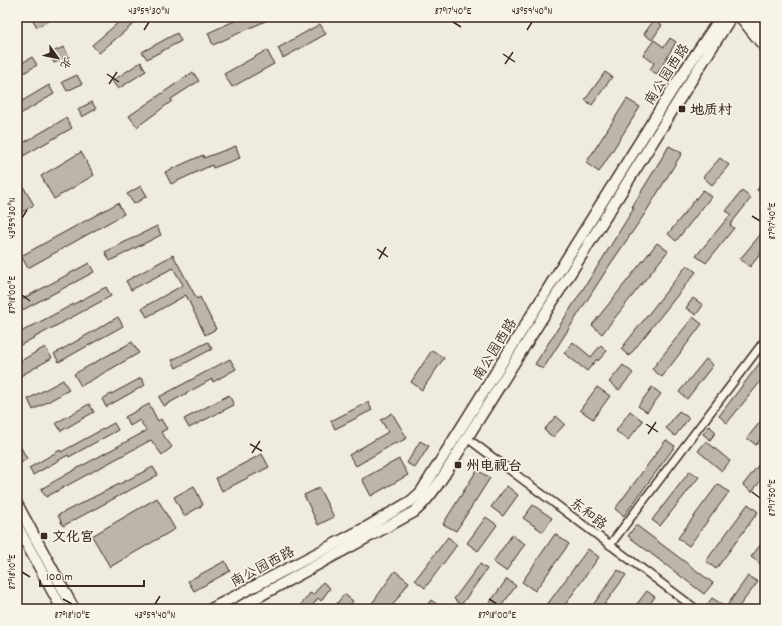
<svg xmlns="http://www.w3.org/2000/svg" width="782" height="626" font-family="Dekko,'LXGW WenKai TC',sans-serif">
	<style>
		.building { fill: #bdb5aa; stroke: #3b2a1e }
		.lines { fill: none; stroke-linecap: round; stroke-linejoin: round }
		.minor-casing { stroke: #3b2a1e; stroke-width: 10 }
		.secondary-casing { stroke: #3b2a1e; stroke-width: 13 }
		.primary-casing { stroke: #3b2a1e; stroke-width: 14 }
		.minor { stroke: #f7f3e8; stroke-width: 7 }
		.secondary { stroke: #f7f3e8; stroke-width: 10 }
		.primary { stroke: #f7f3e8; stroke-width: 11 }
		.ticks { fill: none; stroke: #3b2a1e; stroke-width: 1.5 }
		.poi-dot { fill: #3b2a1e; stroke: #f7f3e8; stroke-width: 1.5 }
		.labels { text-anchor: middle; stroke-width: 3.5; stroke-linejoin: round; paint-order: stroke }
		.street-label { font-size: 14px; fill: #3b2a1e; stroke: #f7f3e8 }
		.poi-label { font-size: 14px; font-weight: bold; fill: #3b2a1e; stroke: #f7f3e8; text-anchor: start }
		.neatline { fill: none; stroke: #3b2a1e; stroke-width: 1.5 }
		.ticks-label { font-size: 10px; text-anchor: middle; fill: #3b2a1e }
	</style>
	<rect width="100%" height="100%" fill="#efebe0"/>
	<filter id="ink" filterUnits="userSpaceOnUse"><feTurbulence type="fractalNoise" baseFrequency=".025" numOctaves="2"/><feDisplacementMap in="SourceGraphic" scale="8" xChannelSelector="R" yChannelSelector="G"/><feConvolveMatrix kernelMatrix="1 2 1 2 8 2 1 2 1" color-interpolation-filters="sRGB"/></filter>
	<g filter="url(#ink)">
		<!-- building -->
		<g class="building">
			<path d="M31,17H56L37,27Z"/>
			<path d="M125,17H144L131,26L99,53L92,45Z"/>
			<path d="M243,17H274L213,45L208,33Z"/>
			<path d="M654,20L662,25L652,40L644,34Z"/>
			<path d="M320,24L326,34L283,58L278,48Z"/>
			<path d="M177,33L181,41L147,59L142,52Z"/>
			<path d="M670,38L676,42L657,74L650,70L654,63L643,55L654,40L664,47Z"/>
			<path d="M64,47L69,57L54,63L50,53Z"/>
			<path d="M267,50L274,64L232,87L224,74Z"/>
			<path d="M32,57L37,65L17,77V66Z"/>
			<path d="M141,62L146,71L118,89L112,81Z"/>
			<path d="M193,72L199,81L171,99L172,101L137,127L129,116Z"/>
			<path d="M605,72L612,77L592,105L585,100Z"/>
			<path d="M77,75L82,84L67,91L62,82Z"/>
			<path d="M49,85L54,94L17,116V104Z"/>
			<path d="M627,99L640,107L599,172L586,163Z"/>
			<path d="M92,102L96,109L82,117L78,109Z"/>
			<path d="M66,118L72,128L23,156L18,146Z"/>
			<path d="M236,146L240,158L213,168L212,165L171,184L165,172L203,155L204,158Z"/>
			<path d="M669,146L682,153L644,215L609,266L543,369L535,364L601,261L634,208L632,207Z"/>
			<path d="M81,152L94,175L54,199L41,176Z"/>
			<path d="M720,158L729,165L712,185L703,177Z"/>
			<path d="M765,179V196L757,190Z"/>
			<path d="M21,183L34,205L17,215V186Z"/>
			<path d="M141,186L147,196L134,204L127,194Z"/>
			<path d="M703,190L711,197L676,241L668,234Z"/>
			<path d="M742,191L751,198L730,225L734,228L706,263L696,256L731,214L726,211Z"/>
			<path d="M118,203L124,214L28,268L21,256Z"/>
			<path d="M157,226L161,235L110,261L105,252Z"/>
			<path d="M765,229V248L750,267L740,259Z"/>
			<path d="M657,243L668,251L602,334L592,325Z"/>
			<path d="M173,255L197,299L200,297L216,329L205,335L186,295L147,317L142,308L183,285L173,268L131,290L126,281Z"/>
			<path d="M89,263L94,272L17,313V302Z"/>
			<path d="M687,265L696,272L629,356L621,349Z"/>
			<path d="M106,287L111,296L17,347V334Z"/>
			<path d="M693,298L703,305L696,315L686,308Z"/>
			<path d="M118,317L123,326L59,362L54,354Z"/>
			<path d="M693,317L702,324L662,377L652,369Z"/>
			<path d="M132,342L139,353L81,386L74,374Z"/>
			<path d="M208,342L212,349L176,368L172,360Z"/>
			<path d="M573,342L591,357L601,345L607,351L598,361L597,359L587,371L564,353Z"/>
			<path d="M45,347L52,358L17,378V363Z"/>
			<path d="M432,350L444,358L422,390L411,382Z"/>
			<path d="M765,356V376L727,423L719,416Z"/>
			<path d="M230,359L236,369L213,382L212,379L164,406L159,397Z"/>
			<path d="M706,359L713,365L687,399L679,392Z"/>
			<path d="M623,365L633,373L619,390L609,382Z"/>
			<path d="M141,378L145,385L106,407L102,399Z"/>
			<path d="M63,380L69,390L33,410L28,399Z"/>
			<path d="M597,387L610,396L593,419L580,410Z"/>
			<path d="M652,387L661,394L647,412L638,406Z"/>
			<path d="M229,395L234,405L189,428L184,419Z"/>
			<path d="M368,402L372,410L335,429L331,421Z"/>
			<path d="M89,404L94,412L61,431L56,423Z"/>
			<path d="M149,404L158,421L161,419L167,429L161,432L172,447L162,455L151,440L46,497L41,489L76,469L146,431L140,420L130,426L125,417Z"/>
			<path d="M630,411L643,421L628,440L616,431Z"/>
			<path d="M679,411L689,418L675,436L666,428Z"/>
			<path d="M392,413L407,438L396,444L395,443L356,466L349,455L388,432L381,420Z"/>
			<path d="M556,416L565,424L553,437L544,430Z"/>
			<path d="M765,416V433L756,445L747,438Z"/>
			<path d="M114,423L118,430L69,457L68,455L33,475L29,468L60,450L61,452Z"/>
			<path d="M709,426L716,432L710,440L703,434Z"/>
			<path d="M17,440L27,459L17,465Z"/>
			<path d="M666,440L675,446L624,516L615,509Z"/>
			<path d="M420,441L429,446L415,468L407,463Z"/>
			<path d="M706,441L730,461L722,471L698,451Z"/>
			<path d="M262,454L269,467L222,491L216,478Z"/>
			<path d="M399,459L408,475L371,496L362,479Z"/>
			<path d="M760,463L765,466V475L752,492L743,485Z"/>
			<path d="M153,467L158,475L63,526L58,515Z"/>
			<path d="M477,470L490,478L456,531L443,524Z"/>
			<path d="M690,471L699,477L660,526L652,520Z"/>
			<path d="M718,484L729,492L689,546L678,538Z"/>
			<path d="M194,486L203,505L184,516L174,497Z"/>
			<path d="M507,486L518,495L503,516L491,507Z"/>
			<path d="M319,488L334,517L318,525L304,495Z"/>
			<path d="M157,498L175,529L110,567L92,536Z"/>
			<path d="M748,504L758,512L716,569L706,561Z"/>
			<path d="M533,505L552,518L543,532L523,518Z"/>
			<path d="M486,517L497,525L478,551L467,543Z"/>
			<path d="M636,525L713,583L704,594L628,536Z"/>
			<path d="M555,534L569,544L535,591L522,582Z"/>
			<path d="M512,535L525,544L506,571L493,562Z"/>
			<path d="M448,537L457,545L425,588L415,580Z"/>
			<path d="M765,539V567L751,557Z"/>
			<path d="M588,549L599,557L562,609H544Z"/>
			<path d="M225,561L230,571L194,591L188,581Z"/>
			<path d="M480,564L487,569L461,605L454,599Z"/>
			<path d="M618,570L626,575L601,609H590Z"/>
			<path d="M395,571L409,582L390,609H368Z"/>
			<path d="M748,576L758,582L737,609H710L706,606L712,598L726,607Z"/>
			<path d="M507,579L516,586L499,609H485Z"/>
			<path d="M323,582L330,588L321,601L318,598L310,609H298L310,593L313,595Z"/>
			<path d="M647,591L655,597L646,609H633Z"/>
			<path d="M344,594L353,601L347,609H333Z"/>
			<path d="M431,600L443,609H424Z"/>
		</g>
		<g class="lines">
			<!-- minor casing -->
			<g class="minor-casing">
				<g id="minor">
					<path d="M467,438L696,609"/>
					<path d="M610,545L765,340"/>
				</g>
			</g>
			<!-- secondary casing -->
			<g class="secondary-casing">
				<g id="secondary">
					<path d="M17,504L74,609"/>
					<path d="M17,526L62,609"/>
					<path d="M211,609L365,528L411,501L421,492L679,79L721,17"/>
					<path d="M236,609L414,512C434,496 453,460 467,438L731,17"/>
				</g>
			</g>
			<!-- primary casing -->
			<g class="primary-casing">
				<g id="primary">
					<path d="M741,17L765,47"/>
					<path d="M751,17L765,34"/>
				</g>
			</g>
			<!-- minor -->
			<use href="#minor" class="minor"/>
			<!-- secondary -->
			<use href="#secondary" class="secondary"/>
			<!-- primary -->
			<use href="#primary" class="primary"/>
		</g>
	</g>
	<!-- ticks -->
	<path class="ticks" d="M453,22L461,27M144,30L149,22M527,30L532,22M503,54L515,62M505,64L513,52M107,74L119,82M109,84L117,72M752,216L760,221M22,218L27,210M377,249L388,257M379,259L386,247M22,295L30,301M646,424L658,432M648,434L656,422M250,444L262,451M252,453L260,441M752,492L760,498M22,572L30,577M63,599L72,604M489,599L497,604M155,604L160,596"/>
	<!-- markers -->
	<g class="poi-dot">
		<rect x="678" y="105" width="8" height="8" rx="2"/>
		<rect x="454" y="461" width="8" height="8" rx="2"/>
		<rect x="40" y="532" width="8" height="8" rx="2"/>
	</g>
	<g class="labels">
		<!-- street labels -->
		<g class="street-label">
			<text transform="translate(666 74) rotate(-57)" y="5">南公园西路</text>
			<text transform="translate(494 349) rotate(-58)" y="5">南公园西路</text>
			<text transform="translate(589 513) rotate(37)" y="5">东和路</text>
			<text transform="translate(262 566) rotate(-28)" y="5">南公园西路</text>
		</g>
		<!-- poi labels -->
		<g class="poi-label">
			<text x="690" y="114">地质村</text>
			<text x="466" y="470">州电视台</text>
			<text x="52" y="541">文化宫</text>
		</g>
	</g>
	<!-- margin -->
	<rect width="782" height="626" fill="none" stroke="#f7f3e8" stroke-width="44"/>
	<!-- north arrow -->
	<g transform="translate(58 58) rotate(123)" stroke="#f7f3e8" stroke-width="3" paint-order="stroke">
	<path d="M0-3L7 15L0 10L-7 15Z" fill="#3b2a1e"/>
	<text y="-6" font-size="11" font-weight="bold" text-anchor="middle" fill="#3b2a1e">北</text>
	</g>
	<!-- scale -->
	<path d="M40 580v6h104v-6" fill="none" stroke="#3b2a1e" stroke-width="2"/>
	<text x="46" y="580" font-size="12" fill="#3b2a1e" stroke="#f7f3e8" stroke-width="3" paint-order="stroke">100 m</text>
	<rect x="22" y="22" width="738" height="582" class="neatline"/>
	<g class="ticks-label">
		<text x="149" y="14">43°59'30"N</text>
		<text x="453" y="14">87°17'40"E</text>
		<text x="532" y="14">43°59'40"N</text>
		<text transform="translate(11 218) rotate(-90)" y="4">43°59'30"N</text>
		<text transform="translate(771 221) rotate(-90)" y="4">87°17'40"E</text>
		<text transform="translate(11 295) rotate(-90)" y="4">87°18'00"E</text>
		<text transform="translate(771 498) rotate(-90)" y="4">87°17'50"E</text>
		<text transform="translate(11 572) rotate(-90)" y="4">87°18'10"E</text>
		<text x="72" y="618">87°18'10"E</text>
		<text x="155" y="618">43°59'40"N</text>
		<text x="497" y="618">87°18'00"E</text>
	</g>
</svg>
